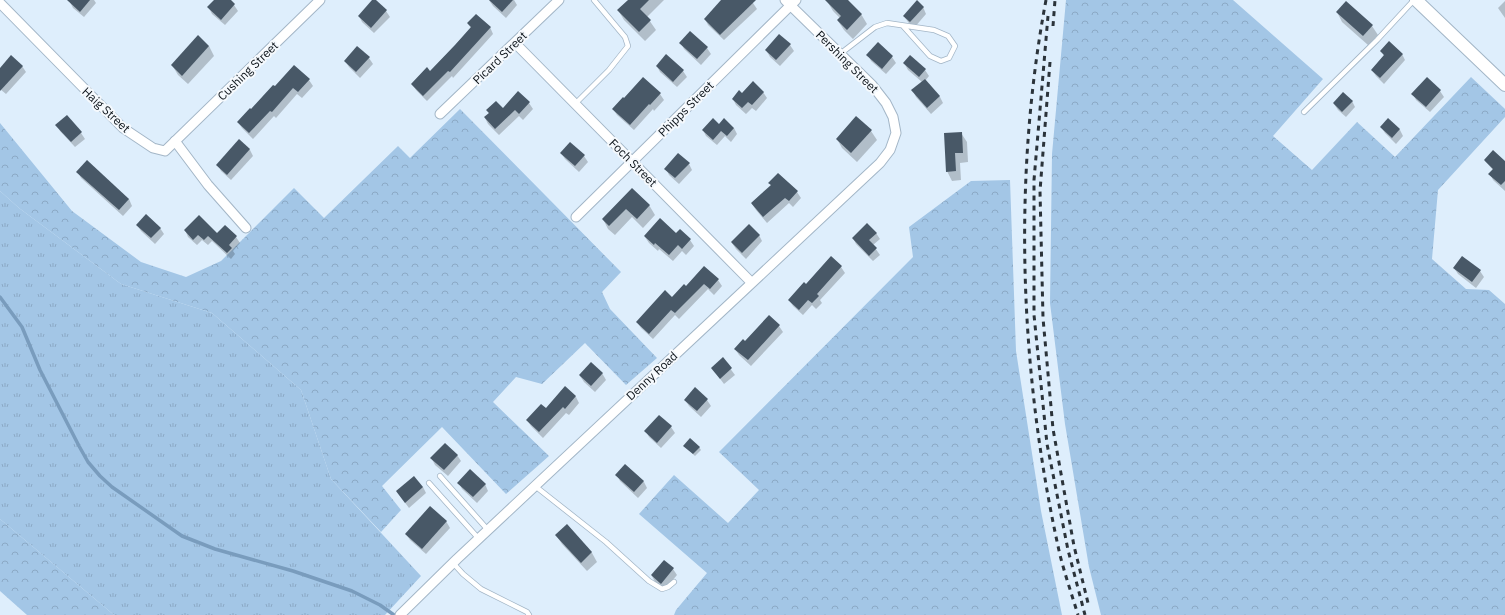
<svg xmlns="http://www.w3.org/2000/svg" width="1505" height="615" font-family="'IBM Plex Sans',sans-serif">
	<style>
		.grass { fill: url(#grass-tufts) }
		.forest { fill: url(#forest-crowns) }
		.shadow { fill: #0003 }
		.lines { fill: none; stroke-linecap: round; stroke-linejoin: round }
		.stream { stroke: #799cbd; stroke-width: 3.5 }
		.building { fill: #485867 }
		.service-casing { stroke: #a3b6c7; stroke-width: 6 }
		.minor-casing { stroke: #a3b6c7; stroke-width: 11 }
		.secondary-casing { stroke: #a3b6c7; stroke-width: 14 }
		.service { stroke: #fff; stroke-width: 4.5 }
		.minor { stroke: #fff; stroke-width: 9 }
		.secondary { stroke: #fff; stroke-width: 12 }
		.rail { stroke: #2b333a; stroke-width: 3; stroke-dasharray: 5 5; stroke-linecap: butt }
		.labels { text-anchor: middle; stroke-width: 4; stroke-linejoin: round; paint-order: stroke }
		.street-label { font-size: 12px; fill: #0b1218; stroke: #f5f9fd }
	</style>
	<defs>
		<pattern id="grass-tufts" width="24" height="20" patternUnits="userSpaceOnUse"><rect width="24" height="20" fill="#a3c6e6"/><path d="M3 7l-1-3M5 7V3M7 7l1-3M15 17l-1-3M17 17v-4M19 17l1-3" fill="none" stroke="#8ba9c5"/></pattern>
		<pattern id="forest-crowns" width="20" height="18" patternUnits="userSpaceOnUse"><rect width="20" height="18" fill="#a3c6e6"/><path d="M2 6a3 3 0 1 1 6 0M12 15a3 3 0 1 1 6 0" fill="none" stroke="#8ba9c5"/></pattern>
	</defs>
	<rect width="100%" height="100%" fill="#deeefc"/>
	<!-- grass -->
	<path class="grass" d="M0,191L19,208L121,284L212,313L301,390L331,479L421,576L385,615H114L0,519Z"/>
	<!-- forest -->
	<g class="forest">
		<path d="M1066,0H1233L1323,79L1273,136L1312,170L1357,122L1395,157L1471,77L1505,109V117L1438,190L1432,259L1466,289L1489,290L1505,304V615H1101L1089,567L1065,424L1050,303L1052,154Z"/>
		<path d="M460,109L621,272L602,292L610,309L657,358L626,385L585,343L542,384L516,377L493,402L549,456L506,494L442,427L382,486L401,510L381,532L331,479L301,390L212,313L121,284L19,208L0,191V123L72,211L141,262L186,277L221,261L294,188L324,218L398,146L410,158Z"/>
		<path d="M1010,180L1016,351L1041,511L1062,615H674L676,610L707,573L639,514L674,475L728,523L759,490L719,452L913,257L909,227L971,181Z"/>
		<path d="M0,519L114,615H27L0,591Z"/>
	</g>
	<!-- shadow -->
	<g class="shadow">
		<path d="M71,0H94L96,3L84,17L73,8L70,2Z"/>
		<path d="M215,0H229L234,5L238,11L225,25L212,14L209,8Z"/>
		<path d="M374,0L386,11L390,17L374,33L362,22L359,16Z"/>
		<path d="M489,0H514L517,5L506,18L493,6Z"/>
		<path d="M629,0H664L647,17L656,30L645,41L624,20L618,10Z"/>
		<path d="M724,0H751L757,9L724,40L708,25L705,19Z"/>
		<path d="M829,0H846L861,14L867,24L853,39L844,30L838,21L840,18L833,11L827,1Z"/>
		<path d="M1505,1V18L1498,8Z"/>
		<path d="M923,7L926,14L914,28L908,22L904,16Z"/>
		<path d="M1337,12L1372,26L1378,35L1368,45L1342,22Z"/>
		<path d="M468,24L490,27L493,34L453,78L452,76L427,101L416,90L412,84L430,72L471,28Z"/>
		<path d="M681,43L707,48L711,54L701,65L684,49Z"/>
		<path d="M878,44L892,57L896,63L886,74L871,61L868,55Z"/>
		<path d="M790,45L794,51L780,66L770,57L766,50Z"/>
		<path d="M209,46L214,56L188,84L178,75L172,65Z"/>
		<path d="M1382,51L1402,54L1405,60L1384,84L1376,76L1372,70L1384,56Z"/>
		<path d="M910,57L925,70L929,76L925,81L940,97L943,103L931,114L916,97L913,91L922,82L908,70L904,63Z"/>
		<path d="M369,58L373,64L360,78L349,67L345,61Z"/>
		<path d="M22,66L26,72L6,94L0,89V69Z"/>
		<path d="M657,66L683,71L687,77L677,87L660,72Z"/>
		<path d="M309,80L313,86L302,98L297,94L276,118L274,116L253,139L242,128L238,122L275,88Z"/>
		<path d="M1440,91L1444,97L1430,112L1416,100L1413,94Z"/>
		<path d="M763,92L767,98L756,111L752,108L746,114L736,105L733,99L742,94Z"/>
		<path d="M660,94L664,100L654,111L653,109L634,130L617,115L613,109Z"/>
		<path d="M1352,101L1355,107L1346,117L1338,110L1334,104Z"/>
		<path d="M529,103L533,109L523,120L519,116L499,135L488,124L485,118L489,113L487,110L503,109Z"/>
		<path d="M67,117L81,133L85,139L75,147L60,131L57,125Z"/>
		<path d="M856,117L871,131L877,140L857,162L842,148L837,139Z"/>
		<path d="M1388,119L1400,130L1403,136L1396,144L1385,133L1381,127Z"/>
		<path d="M719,125L734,128L737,134L731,142L725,136L717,145L706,136L703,130Z"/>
		<path d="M961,133L967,142L968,162L960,163L961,180L952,181L947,171Z"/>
		<path d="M239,141L250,150L253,156L231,180L221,171L218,165Z"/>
		<path d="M561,153L584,156L588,162L579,172L565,159Z"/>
		<path d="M1485,161L1505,162V191L1493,180L1490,174L1493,170Z"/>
		<path d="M689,164L692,170L679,184L669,175L666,169Z"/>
		<path d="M78,172L129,199L132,206L123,216L81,178Z"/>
		<path d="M778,174L797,192L801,198L793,207L789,203L767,223L756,210L752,204L771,186L770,183Z"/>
		<path d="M632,189L649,205L655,215L643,228L632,217L615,235L608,229L603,219Z"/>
		<path d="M137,225L160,228L164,234L155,244L141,231Z"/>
		<path d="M185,230L236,237L240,243L233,251L235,254L231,259L212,241L208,245L202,240L197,245L188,237Z"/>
		<path d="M680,231L690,240L694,246L686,255L682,251L673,261L659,249L658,251L649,243L645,237L676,235Z"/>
		<path d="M876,233L880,239L873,245L880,255L873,261L856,244L853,238Z"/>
		<path d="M759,235L762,241L746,259L736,249L732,243Z"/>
		<path d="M831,258L841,267L845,273L820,300L822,303L816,309L812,305L803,315L793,306L789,300L806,285Z"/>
		<path d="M1454,268L1480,271L1484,277L1476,288L1458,274Z"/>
		<path d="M718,280L722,286L714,295L708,289L679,319L675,315L653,339L641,328L637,322L686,287Z"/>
		<path d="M769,317L779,326L783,332L751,366L739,355L735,349L746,342Z"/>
		<path d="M723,359L735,375L724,384L712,368Z"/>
		<path d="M602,373L606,380L595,392L584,382L580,376Z"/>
		<path d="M565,388L576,397L579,403L569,415L566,413L543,438L531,426L527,420L546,409Z"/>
		<path d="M685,400H707L711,406L701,417L689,406Z"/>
		<path d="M659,416L671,427L675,433L661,448L649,437L646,431Z"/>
		<path d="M684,446L699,447L701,450L695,456Z"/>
		<path d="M457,455L461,461L448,476L435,465L432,459Z"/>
		<path d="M625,465L644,482L647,488L638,498L620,481L617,475Z"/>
		<path d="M459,483L485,484L488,491L477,503L462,489Z"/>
		<path d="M423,487L426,493L409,508L397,492Z"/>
		<path d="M446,521L450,528L426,554L410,540L406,534Z"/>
		<path d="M567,525L592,553L597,562L587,571L562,544L556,535Z"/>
		<path d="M664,561L673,569L677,575L665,589L655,582L652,576Z"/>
	</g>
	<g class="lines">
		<!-- stream -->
		<path class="stream" d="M0,297L22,327L40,370L79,446L88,462L100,476L112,487L182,536L215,549L293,571L352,591L380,605L394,615"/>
	</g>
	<!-- building -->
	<g class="building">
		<path d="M67,0H90L80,12Z"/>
		<path d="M214,0H231L235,4L221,20L207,7Z"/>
		<path d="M372,0H376L387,10L371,28L358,16Z"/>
		<path d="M489,0H513L502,12Z"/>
		<path d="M628,0H649L640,9L651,20L639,32L617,10Z"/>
		<path d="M721,0H756L720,35L704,19Z"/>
		<path d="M825,0H848L862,14L847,30L837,20L841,16Z"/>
		<path d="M917,0L924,7L910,22L903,16Z"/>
		<path d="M1346,1L1373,25L1363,36L1336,12Z"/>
		<path d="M476,14L491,27L450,72L448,71L423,96L411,84L427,67L430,71L455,45L471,27L467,23Z"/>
		<path d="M690,31L708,47L697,59L679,43Z"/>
		<path d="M779,34L791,44L776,60L765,50Z"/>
		<path d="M198,35L209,46L182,76L171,65Z"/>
		<path d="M1389,41L1403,54L1380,78L1371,70L1384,55L1380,51Z"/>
		<path d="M878,42L893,56L882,69L866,55Z"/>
		<path d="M357,46L370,57L356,72L344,61Z"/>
		<path d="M666,54L684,70L673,82L656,66Z"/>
		<path d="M11,55L23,66L0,91V68Z"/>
		<path d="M910,55L926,69L919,77L903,63Z"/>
		<path d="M294,65L310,79L298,92L293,88L272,112L270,111L249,133L237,122L250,108L251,109L273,85L275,86Z"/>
		<path d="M643,77L661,93L650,105L649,104L630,125L612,109L623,97L624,98Z"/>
		<path d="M1427,77L1441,90L1426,107L1411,94Z"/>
		<path d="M925,79L940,96L927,108L911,90Z"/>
		<path d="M753,81L764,92L752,105L748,102L742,108L732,99L739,90L742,93Z"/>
		<path d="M518,91L530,102L519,114L515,110L495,129L484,117L489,113L486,110L496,101L503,108Z"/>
		<path d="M1343,92L1353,101L1342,112L1333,103Z"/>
		<path d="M67,115L82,132L71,142L55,125Z"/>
		<path d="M856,116L872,130L851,153L836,139Z"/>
		<path d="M713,118L719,124L724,118L734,128L727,136L721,131L713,140L702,130Z"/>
		<path d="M1388,118L1400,129L1392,138L1380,127Z"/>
		<path d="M962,132L963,153H955L956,171L946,172L944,133Z"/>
		<path d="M239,139L250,149L227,175L216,165Z"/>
		<path d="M570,142L585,155L575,166L560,153Z"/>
		<path d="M1493,150L1505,161V181L1501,185L1488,174L1493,169L1484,160Z"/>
		<path d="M678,153L690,163L675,178L664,169Z"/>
		<path d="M87,160L129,199L119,210L76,172Z"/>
		<path d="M778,173L798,191L789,201L785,198L763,217L751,203L771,185L768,183Z"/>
		<path d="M632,188L650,205L637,219L626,209L609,226L602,219Z"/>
		<path d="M146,214L161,228L151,238L136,225Z"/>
		<path d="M199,215L217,233L225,225L237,236L229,245L232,248L227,253L208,236L204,240L198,235L193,240L184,230Z"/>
		<path d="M660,218L676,233L680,229L691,239L682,249L678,245L669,255L655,243L654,245L644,236Z"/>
		<path d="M867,223L877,233L869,240L877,248L869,256L852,238Z"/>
		<path d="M749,224L760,235L742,253L731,242Z"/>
		<path d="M831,256L842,266L817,294L819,296L812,303L808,300L799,310L788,300L804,282L806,284Z"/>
		<path d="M1462,256L1481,270L1472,282L1453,268Z"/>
		<path d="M704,266L719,279L710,289L704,284L675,313L671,310L649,334L636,322L665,290L672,297L684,284L686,286Z"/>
		<path d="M769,315L780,325L748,360L734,349L743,339L745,341Z"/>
		<path d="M723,357L732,368L720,379L711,368Z"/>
		<path d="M591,362L603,373L591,386L579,375Z"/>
		<path d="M565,386L576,396L565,409L563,407L539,432L526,420L541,404L546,408Z"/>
		<path d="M695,387L708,399L697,411L684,400Z"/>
		<path d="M659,415L672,426L657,443L644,431Z"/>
		<path d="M690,438L700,447L693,454L683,446Z"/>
		<path d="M445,443L458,455L444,470L430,458Z"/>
		<path d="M625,464L644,481L634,492L615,475Z"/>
		<path d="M470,469L486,484L473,497L457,483Z"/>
		<path d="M414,476L423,487L405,503L396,491Z"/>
		<path d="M430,506L447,521L422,549L405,534Z"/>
		<path d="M567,524L592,552L581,563L555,535Z"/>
		<path d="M664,560L674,568L661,584L651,575Z"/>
	</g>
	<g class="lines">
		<!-- service casing -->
		<g class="service-casing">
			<g id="service">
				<path d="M840,54L875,27L887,23L934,30L948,36L955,46L949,58L941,61L930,56L903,26"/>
				<path d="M575,104L609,70L628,46L625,37L594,0"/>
				<path d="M1304,112L1377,40L1414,0"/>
				<path d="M440,476L488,530"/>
				<path d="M429,483L479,539"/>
				<path d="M535,486L606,542L649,581L662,589L668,587L674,582"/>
				<path d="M453,563L463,574L481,589L527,612L529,615"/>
			</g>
		</g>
		<!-- minor casing -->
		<g class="minor-casing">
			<g id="minor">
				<path d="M0,3L123,128L153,148L165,151L320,0"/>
				<path d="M515,43L751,282"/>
				<path d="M440,114L559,0"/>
				<path d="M175,141L208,185L246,228"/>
				<path d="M576,217L796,0"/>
				<path d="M400,615L457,559L880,163L890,150L896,133L893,117L886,103L872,85L785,0"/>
			</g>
		</g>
		<!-- secondary casing -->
		<g class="secondary-casing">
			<path id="secondary" d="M1416,0L1505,85"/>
		</g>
		<!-- service -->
		<use href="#service" class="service"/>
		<!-- minor -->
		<use href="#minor" class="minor"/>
		<!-- secondary -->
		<use href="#secondary" class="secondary"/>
		<!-- rail -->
		<g class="rail">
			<path d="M1046,0C1012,180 1020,377 1060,555C1065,575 1072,595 1078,615"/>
			<path d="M1048,16L1034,180V315L1047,444L1068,550L1085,615"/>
			<path d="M1053,26L1055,0"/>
			<path d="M1050,62L1040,191L1043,318L1053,429L1074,546L1089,607"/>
		</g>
	</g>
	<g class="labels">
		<!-- street labels -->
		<g class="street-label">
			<text transform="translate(500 58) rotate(-44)" y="4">Picard Street</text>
			<text transform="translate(847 62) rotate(45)" y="4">Pershing Street</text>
			<text transform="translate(248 71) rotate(-44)" y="4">Cushing Street</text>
			<text transform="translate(686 109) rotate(-45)" y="4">Phipps Street</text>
			<text transform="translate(106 110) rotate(43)" y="4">Haig Street</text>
			<text transform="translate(633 163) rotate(45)" y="4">Foch Street</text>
			<text transform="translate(652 376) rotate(-43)" y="4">Denny Road</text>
		</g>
	</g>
</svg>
